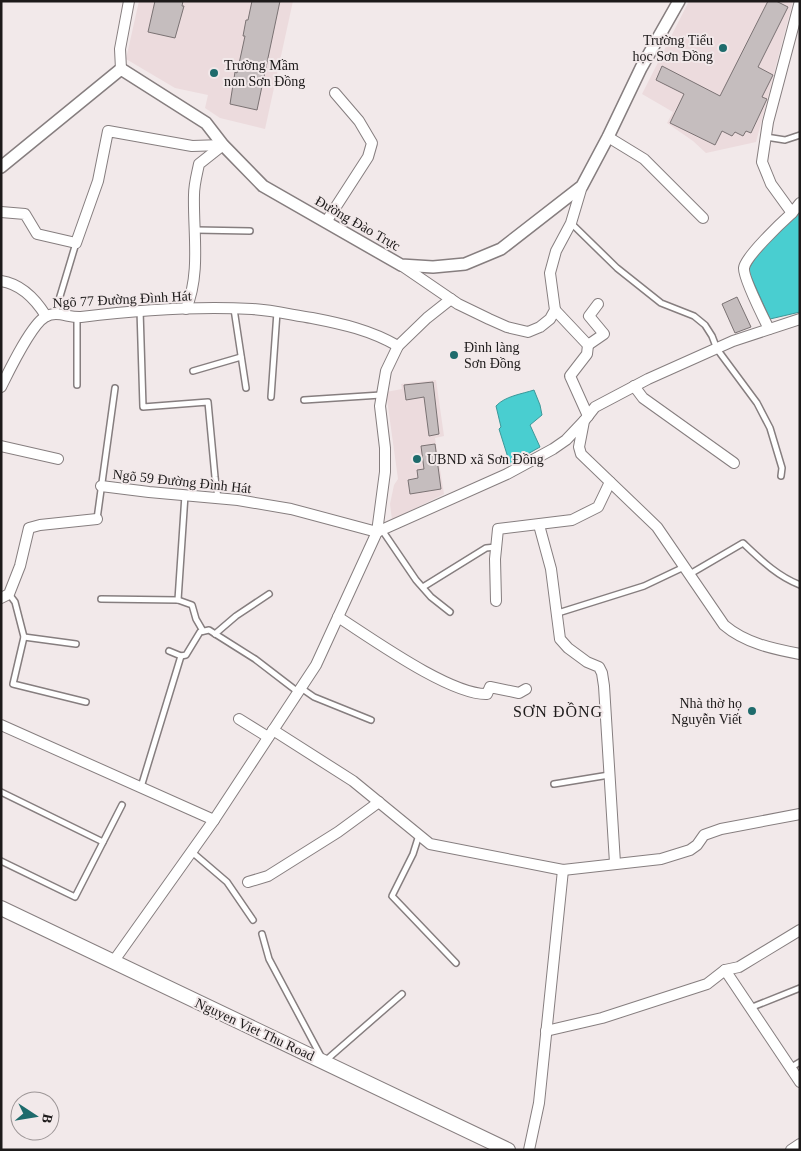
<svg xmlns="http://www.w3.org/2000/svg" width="801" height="1151" font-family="'Times New Roman',serif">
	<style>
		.built { fill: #ecdbdd }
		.water { fill: #49ced0; stroke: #3c9899 }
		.building { fill: #c5bdbe; stroke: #7a7273 }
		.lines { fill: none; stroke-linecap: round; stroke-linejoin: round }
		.service-casing { stroke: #867e7f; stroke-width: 8 }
		.minor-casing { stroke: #867e7f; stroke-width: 12 }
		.tertiary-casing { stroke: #867e7f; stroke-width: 14 }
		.secondary-casing { stroke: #867e7f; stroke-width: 16 }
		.service { stroke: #fff; stroke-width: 5 }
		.minor { stroke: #fff; stroke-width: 10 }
		.tertiary { stroke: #fff; stroke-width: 11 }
		.secondary { stroke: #fff; stroke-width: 14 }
		.poi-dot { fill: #1e6b6c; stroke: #f2e9ea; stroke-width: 2 }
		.labels { text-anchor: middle; stroke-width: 4; stroke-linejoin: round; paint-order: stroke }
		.poi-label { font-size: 14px; fill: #1d1a1a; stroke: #f2e9ea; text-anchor: start }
		.street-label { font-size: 14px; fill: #1d1a1a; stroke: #f2e9ea }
		.quarter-label { font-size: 16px; letter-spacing: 1px; fill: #1d1a1a; stroke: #f2e9ea }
	</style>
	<rect width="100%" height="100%" fill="#f2e9ea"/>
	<!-- built -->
	<g class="built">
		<path d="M139,1H293L265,129L220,118L205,108L208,95L175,88L126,59Z"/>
		<path d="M689,1H793L756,142L706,153L693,141L667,123L673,112L642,94Z"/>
		<path d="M436,380L444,436L435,438L444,494L392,520L390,504L394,485L398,479L386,392L402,389L401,384Z"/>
	</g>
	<!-- water -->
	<g class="water">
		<path d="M800,212V312L770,319L748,270L763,246Z"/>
		<path d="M534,390L540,405L542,415L530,425L540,447L510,464L499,429L501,427L496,406C505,396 522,394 534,390Z"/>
	</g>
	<!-- building -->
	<g class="building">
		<path d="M155,1H183L182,6H184L175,38L148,32Z"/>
		<path d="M252,1H280L257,110L230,104L235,72L237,73L245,36H243L246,20H248Z"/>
		<path d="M768,1H776L788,7L758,67L773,75L762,97L767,99L766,101L751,133L746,131L743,136L735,132L732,136L722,131L715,145L670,123L684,94L656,80L662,66L720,96Z"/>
		<path d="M737,297L751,327L735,333L722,304Z"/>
		<path d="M433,382L439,434L429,436L424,397L406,400L404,385Z"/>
		<path d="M435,444L441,489L410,494L408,480L418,478L417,470L424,469L421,446Z"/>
	</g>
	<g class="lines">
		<!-- service casing -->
		<g class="service-casing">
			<g id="service">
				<path d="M766,137L785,140L800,135"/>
				<path d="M571,223L617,268L661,303L694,316L705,325L712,336L717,349L757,403L770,428L782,468L781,476"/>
				<path d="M196,230L250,231"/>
				<path d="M234,309L246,388"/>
				<path d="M140,310L143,407L208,402L215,477L218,498"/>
				<path d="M55,313L76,243"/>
				<path d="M193,371L241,357"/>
				<path d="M77,385V317"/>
				<path d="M271,397L277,312"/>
				<path d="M304,400L381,395"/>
				<path d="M97,519L115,388"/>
				<path d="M382,530L416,580L431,597L450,612"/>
				<path d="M690,574L743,543C761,560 777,576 800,585"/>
				<path d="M423,587L486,548L496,547"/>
				<path d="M9,594L15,602L24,637L13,684L86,702"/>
				<path d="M101,599L178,600L192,605L196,619L203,631"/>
				<path d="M178,600L185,495"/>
				<path d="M558,613L644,586L684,567"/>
				<path d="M215,634L236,616L269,594"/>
				<path d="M24,637L76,644"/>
				<path d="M169,651L181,656L186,655L200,632L209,630L255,659L298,692"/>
				<path d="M301,688L314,697L371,720"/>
				<path d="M554,784L609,775"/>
				<path d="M141,787L181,656"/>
				<path d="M1,792L103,842"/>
				<path d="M419,835L413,854L392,896L456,963"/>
				<path d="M192,852L227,882L253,920"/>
				<path d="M1,861L75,897L122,805"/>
				<path d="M262,934L269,959L324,1062L402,994"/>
				<path d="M750,1008L800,988"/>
				<path d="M790,1068L800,1062"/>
			</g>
		</g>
		<!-- minor casing -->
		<g class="minor-casing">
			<g id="minor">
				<path d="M800,1L768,122L762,162L771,184L792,213L800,203"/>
				<path d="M121,69L120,49L129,1"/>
				<path d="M608,137L644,159L703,218"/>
				<path d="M1,212L25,214L37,234L76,243L98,181L108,131L192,146L223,145"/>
				<path d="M326,222L368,157L372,143L359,121L335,93"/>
				<path d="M401,265L458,304L489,319L507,327L528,332L540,327L550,319L555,310L550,273L556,251L571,223L582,186"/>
				<path d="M1,281C21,284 36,300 46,316"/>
				<path d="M186,309C201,273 193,232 194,195C194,184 197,174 199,164L223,145"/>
				<path d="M555,310L588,345L587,354L570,376L588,416"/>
				<path d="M800,319L733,341L648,379L595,407L584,421L579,447L581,454L657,527L724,625C745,643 773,649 800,654"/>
				<path d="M769,329C764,319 743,277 744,268C745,257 782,222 792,213"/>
				<path d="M588,345L604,334L589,316L598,304"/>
				<path d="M634,386L643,398L734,463"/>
				<path d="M1,387C9,371 31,325 45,317C57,310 68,318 81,317C138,310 195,306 252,309C272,310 292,315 312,318C343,324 370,330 398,346"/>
				<path d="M1,446L58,459"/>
				<path d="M101,486L149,492L238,500L291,509L377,532"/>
				<path d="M539,525L551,569L560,639L568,648L587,662L599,667L602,673L604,686L615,863"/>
				<path d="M377,532L507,474L553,449L566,440L584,421"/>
				<path d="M1,598L9,594L20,566L29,528L40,525L97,519"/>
				<path d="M496,601L495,559L498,529L572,520L598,507L610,482"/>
				<path d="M338,617C371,638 450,695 487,694L490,687L519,693L526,689"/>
				<path d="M239,719L268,737"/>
				<path d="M1,725L214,820"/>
				<path d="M273,730L353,781L430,844L563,870L661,859L690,850L697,845L704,835L721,829L800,814"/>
				<path d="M248,882L268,876L338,832L379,802"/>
				<path d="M113,962L214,820L316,665L377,532L385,472V448L380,406L386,371L398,346L427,318L451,299"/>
				<path d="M725,970L800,1082"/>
				<path d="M546,1031L602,1018L707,984L725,970L739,967L800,930"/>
				<path d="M529,1150L539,1103L563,870"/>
				<path d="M791,1150L800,1144"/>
			</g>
		</g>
		<!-- tertiary casing -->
		<g class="tertiary-casing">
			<path id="tertiary" d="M1,167L121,69L206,123L223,145L263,186L401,265L433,267L465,264L501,249L582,186L608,137L641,68L679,1"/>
		</g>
		<!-- secondary casing -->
		<g class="secondary-casing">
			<path id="secondary" d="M1,908L508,1150"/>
		</g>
		<!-- service -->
		<use href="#service" class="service"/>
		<!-- minor -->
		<use href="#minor" class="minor"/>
		<!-- tertiary -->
		<use href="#tertiary" class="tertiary"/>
		<!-- secondary -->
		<use href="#secondary" class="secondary"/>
	</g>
	<!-- markers -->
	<g class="poi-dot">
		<circle cx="723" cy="48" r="5"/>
		<circle cx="214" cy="73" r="5"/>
		<circle cx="454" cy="355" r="5"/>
		<circle cx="417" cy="459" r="5"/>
		<circle cx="752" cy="711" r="5"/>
	</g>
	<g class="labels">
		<!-- poi labels -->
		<g class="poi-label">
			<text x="713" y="45" text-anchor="end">Trường Tiểu<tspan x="713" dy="16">học Sơn Đồng</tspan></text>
			<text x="224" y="70">Trường Mầm<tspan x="224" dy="16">non Sơn Đồng</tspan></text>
			<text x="464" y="352">Đình làng<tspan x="464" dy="16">Sơn Đồng</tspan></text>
			<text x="427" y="464">UBND xã Sơn Đồng</text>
			<text x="742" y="708" text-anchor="end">Nhà thờ họ<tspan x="742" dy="16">Nguyễn Viết</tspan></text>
		</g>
		<!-- street labels -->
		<g class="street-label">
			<text transform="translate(358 223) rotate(30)" y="5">Đường Đào Trực</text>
			<text transform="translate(122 299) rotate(-3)" y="5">Ngõ 77 Đường Đình Hát</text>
			<text transform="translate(182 481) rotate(6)" y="5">Ngõ 59 Đường Đình Hát</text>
			<text transform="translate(255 1029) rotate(25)" y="5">Nguyen Viet Thu Road</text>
		</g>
		<!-- quarter labels -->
		<g class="quarter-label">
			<text x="558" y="717">SƠN ĐỒNG</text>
		</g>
	</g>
	<!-- border -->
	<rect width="801" height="1151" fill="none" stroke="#1d1a1a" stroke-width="5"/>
	<!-- north arrow -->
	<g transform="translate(35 1116) rotate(102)"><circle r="24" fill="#f2e9ea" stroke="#9d9697"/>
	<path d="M0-4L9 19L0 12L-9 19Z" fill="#1e6b6c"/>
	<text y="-8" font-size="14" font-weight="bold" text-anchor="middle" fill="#1d1a1a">B</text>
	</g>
</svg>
